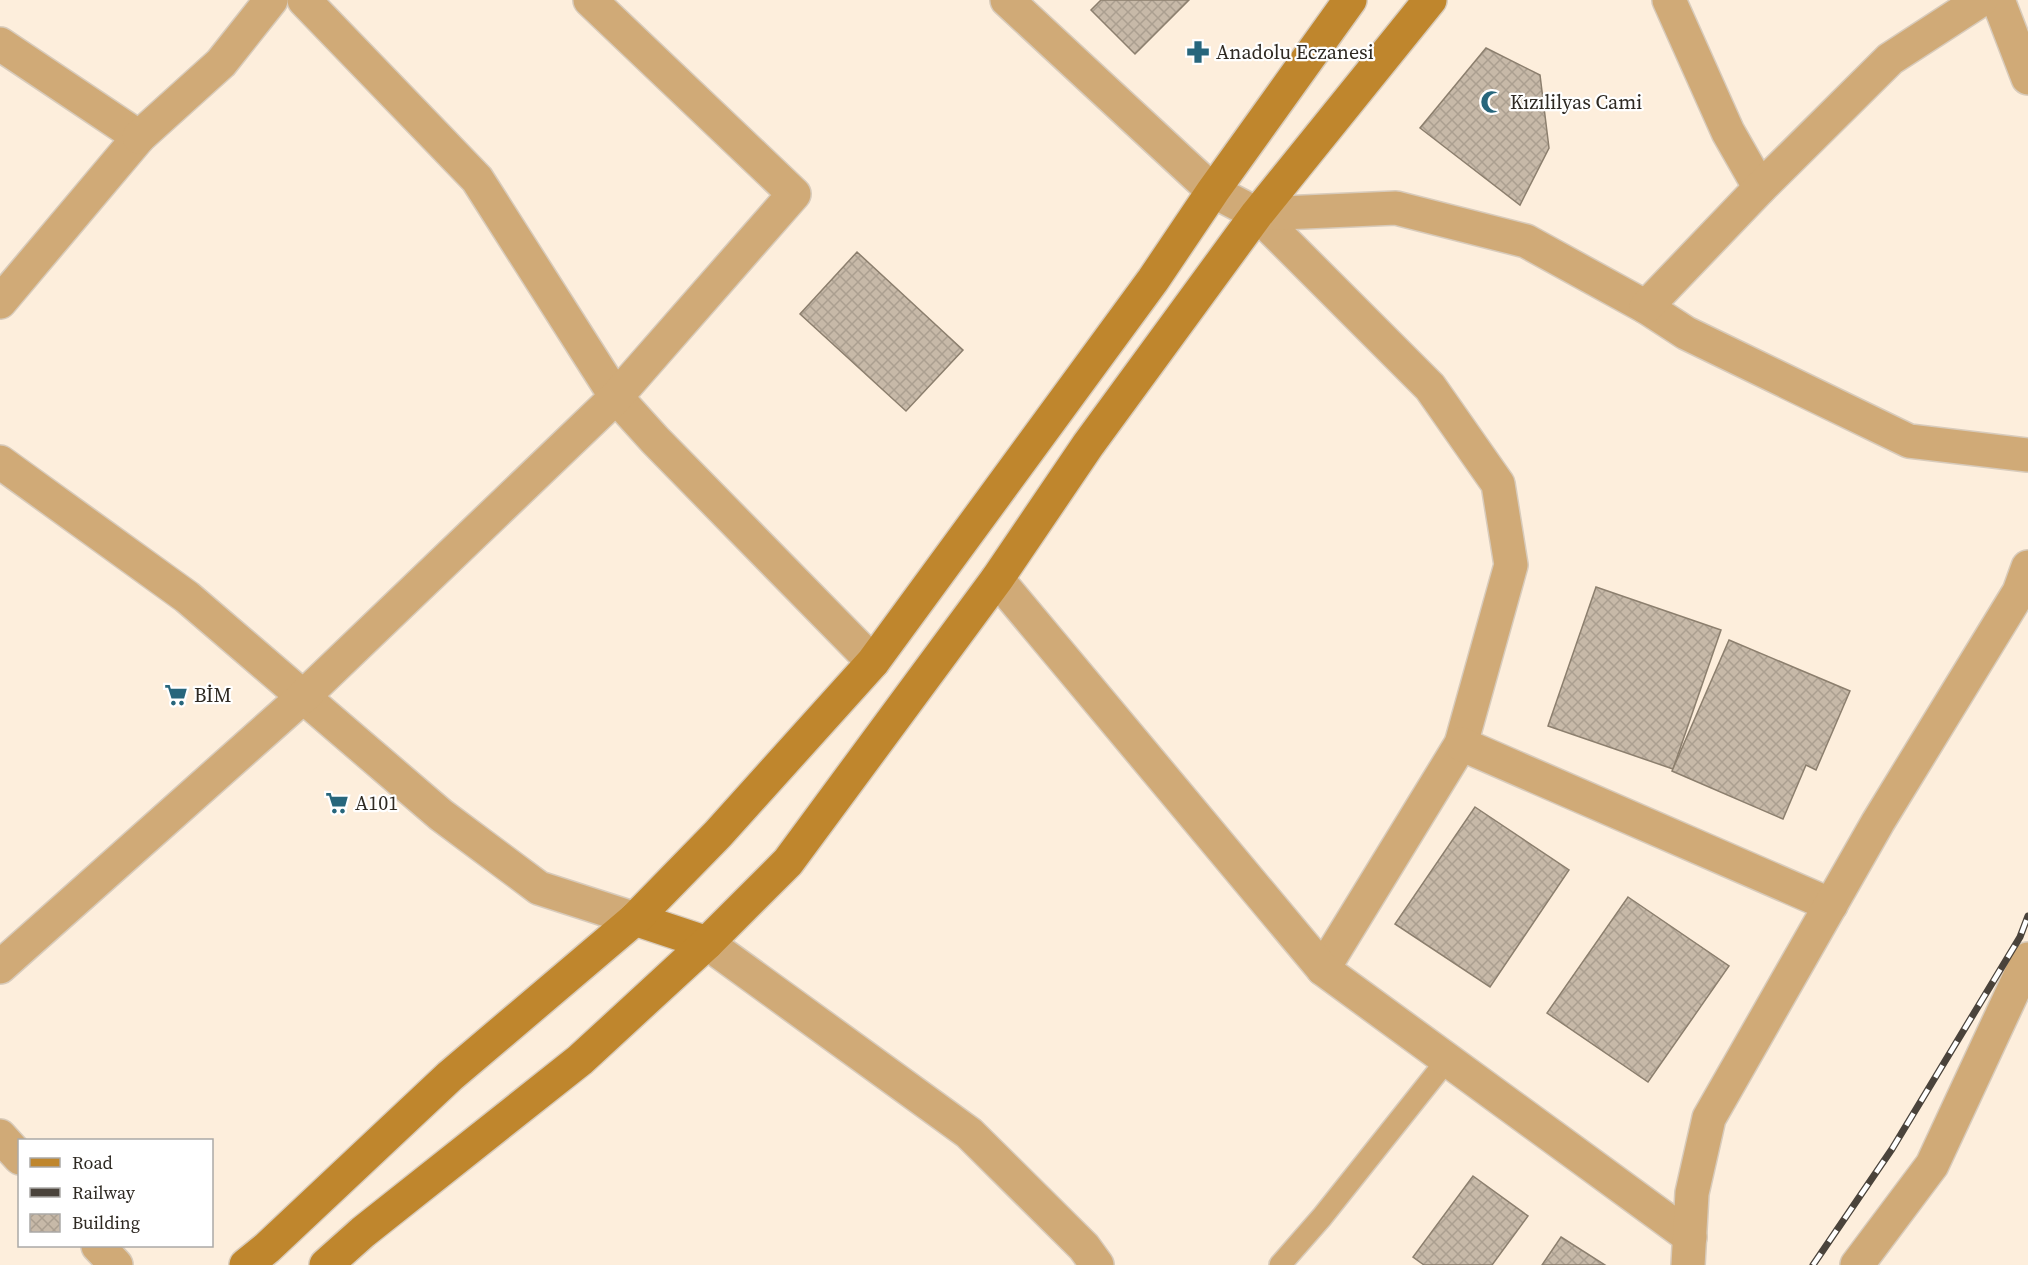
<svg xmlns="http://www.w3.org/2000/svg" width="2028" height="1265" font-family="'Source Serif 4',serif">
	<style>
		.building { fill: url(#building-cross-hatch); stroke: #8c7f6e; stroke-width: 1.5 }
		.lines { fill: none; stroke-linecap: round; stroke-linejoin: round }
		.lane-casing { stroke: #d8cbbb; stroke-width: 24 }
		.street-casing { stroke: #d8cbbb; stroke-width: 36 }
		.secondary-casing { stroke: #d8cbbb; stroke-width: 36 }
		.lane { stroke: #d0aa77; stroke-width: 21 }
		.street { stroke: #d0aa77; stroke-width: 33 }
		.secondary { stroke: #bf862d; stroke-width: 33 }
		.rail-casing { stroke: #4a433b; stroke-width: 7 }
		.rail { stroke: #fff; stroke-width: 4.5; stroke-dasharray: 14; stroke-linecap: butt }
		.labels { text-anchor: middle; stroke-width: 4.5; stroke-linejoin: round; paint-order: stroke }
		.poi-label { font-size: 20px; fill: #2e2922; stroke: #fff; text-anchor: start }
	</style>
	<defs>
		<pattern id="building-cross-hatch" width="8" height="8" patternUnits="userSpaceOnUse" patternTransform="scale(1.5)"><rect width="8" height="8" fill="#c7b9a8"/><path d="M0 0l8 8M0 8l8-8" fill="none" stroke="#ab9f90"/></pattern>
	</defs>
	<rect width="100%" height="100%" fill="#fdeedc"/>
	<!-- building -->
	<g class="building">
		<path d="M1101,0H1189L1135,54L1091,10Z"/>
		<path d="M1486,48L1540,75L1549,148L1520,205L1420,128Z"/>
		<path d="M857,252L963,350L906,411L800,314Z"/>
		<path d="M1596,587L1721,630L1673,769L1548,726Z"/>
		<path d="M1729,640L1850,691L1816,770L1806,765L1783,819L1672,771Z"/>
		<path d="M1475,807L1569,870L1490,987L1395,924Z"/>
		<path d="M1628,897L1729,966L1648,1082L1547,1013Z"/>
		<path d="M1473,1176L1528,1216L1492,1265H1424L1413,1257Z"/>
		<path d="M1561,1237L1605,1265H1542Z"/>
	</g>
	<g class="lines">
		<!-- lane casing -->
		<g class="lane-casing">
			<path id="lane" d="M1280,1265L1322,1217L1447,1060"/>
		</g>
		<!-- street casing -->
		<g class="street-casing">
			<g id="street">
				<path d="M304,0L477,179L616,397L655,440L873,662"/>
				<path d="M1007,0L1213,191L1257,214L1430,387L1498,484L1511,565L1461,744L1323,969"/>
				<path d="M1669,0L1728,132L1760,188"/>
				<path d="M1998,0L2028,78"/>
				<path d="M0,44L139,137L0,302"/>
				<path d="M139,137L221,63L271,0"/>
				<path d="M1257,214L1396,208L1526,241L1646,307L1686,333L1909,441L2028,455"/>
				<path d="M1646,307L1760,188L1890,59L1981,0"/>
				<path d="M0,462L187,597L441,815L539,888L635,919"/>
				<path d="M997,579L1323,969L1690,1237"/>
				<path d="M1461,744L1831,905"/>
				<path d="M707,943L969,1133L1084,1247L1097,1265"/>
				<path d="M0,967L303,697L616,397L794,194L590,0"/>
				<path d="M0,1136L20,1158"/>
				<path d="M98,1246L116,1265"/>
				<path d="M1688,1265L1692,1193L1709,1118L1878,822L2019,592L2028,567"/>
				<path d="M1857,1265L1932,1165L2028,959"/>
			</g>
		</g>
		<!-- secondary casing -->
		<g class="secondary-casing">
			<g id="secondary">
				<path d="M635,919L707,943"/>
				<path d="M246,1265L267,1248L450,1076L635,919L718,834L873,662L1153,280L1213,191L1350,0"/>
				<path d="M326,1265L363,1232L580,1060L707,943L788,862L997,579L1088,445L1257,214L1430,0"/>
			</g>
		</g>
		<!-- lane -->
		<use href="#lane" class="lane"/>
		<!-- street -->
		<use href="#street" class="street"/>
		<!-- secondary -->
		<use href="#secondary" class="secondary"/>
		<!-- rail casing -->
		<g class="rail-casing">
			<path id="rail" d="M1813,1265L1892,1149L2020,937L2028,916"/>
		</g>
		<!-- rail -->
		<use href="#rail" class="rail"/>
	</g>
	<!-- icons -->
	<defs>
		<g id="pharmacy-bare" transform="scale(1.8)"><path d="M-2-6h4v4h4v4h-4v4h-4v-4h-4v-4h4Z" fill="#27667c" stroke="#fff" stroke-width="2.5" paint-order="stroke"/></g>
		<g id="mosque-bare" transform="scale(1.8)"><path d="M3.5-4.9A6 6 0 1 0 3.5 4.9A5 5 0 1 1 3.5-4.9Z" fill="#27667c" stroke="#fff" stroke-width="2.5" paint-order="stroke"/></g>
		<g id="supermarket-bare" transform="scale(1.8)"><path d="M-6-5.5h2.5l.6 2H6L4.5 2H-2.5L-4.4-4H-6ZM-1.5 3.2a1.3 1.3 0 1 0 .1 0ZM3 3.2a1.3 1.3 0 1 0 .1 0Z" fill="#27667c" stroke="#fff" stroke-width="2.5" paint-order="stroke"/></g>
	</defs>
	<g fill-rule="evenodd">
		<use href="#pharmacy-bare" x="1198" y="52"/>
		<use href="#mosque-bare" x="1492" y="102"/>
		<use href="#supermarket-bare" x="176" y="695"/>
		<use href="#supermarket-bare" x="337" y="803"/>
	</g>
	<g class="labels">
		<!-- poi labels -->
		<g class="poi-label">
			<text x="1216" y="59">Anadolu Eczanesi</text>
			<text x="1510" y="109">Kızılilyas Cami</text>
			<text x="194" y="702">BİM</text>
			<text x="355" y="810">A101</text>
		</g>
	</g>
	<!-- legend -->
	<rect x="18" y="1139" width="195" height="108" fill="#ffffff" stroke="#aba9a7" stroke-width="1.5"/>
	<rect x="30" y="1158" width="30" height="9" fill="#bf862d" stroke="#aba9a7" stroke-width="1.5"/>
	<text x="72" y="1169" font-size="18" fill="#2e2922">Road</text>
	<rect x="30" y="1188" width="30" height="9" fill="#4a433b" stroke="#aba9a7" stroke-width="1.5"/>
	<text x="72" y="1199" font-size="18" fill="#2e2922">Railway</text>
	<rect x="30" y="1214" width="30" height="18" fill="url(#building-cross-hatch)" stroke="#aba9a7" stroke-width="1.5"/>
	<text x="72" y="1229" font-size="18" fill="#2e2922">Building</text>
</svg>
